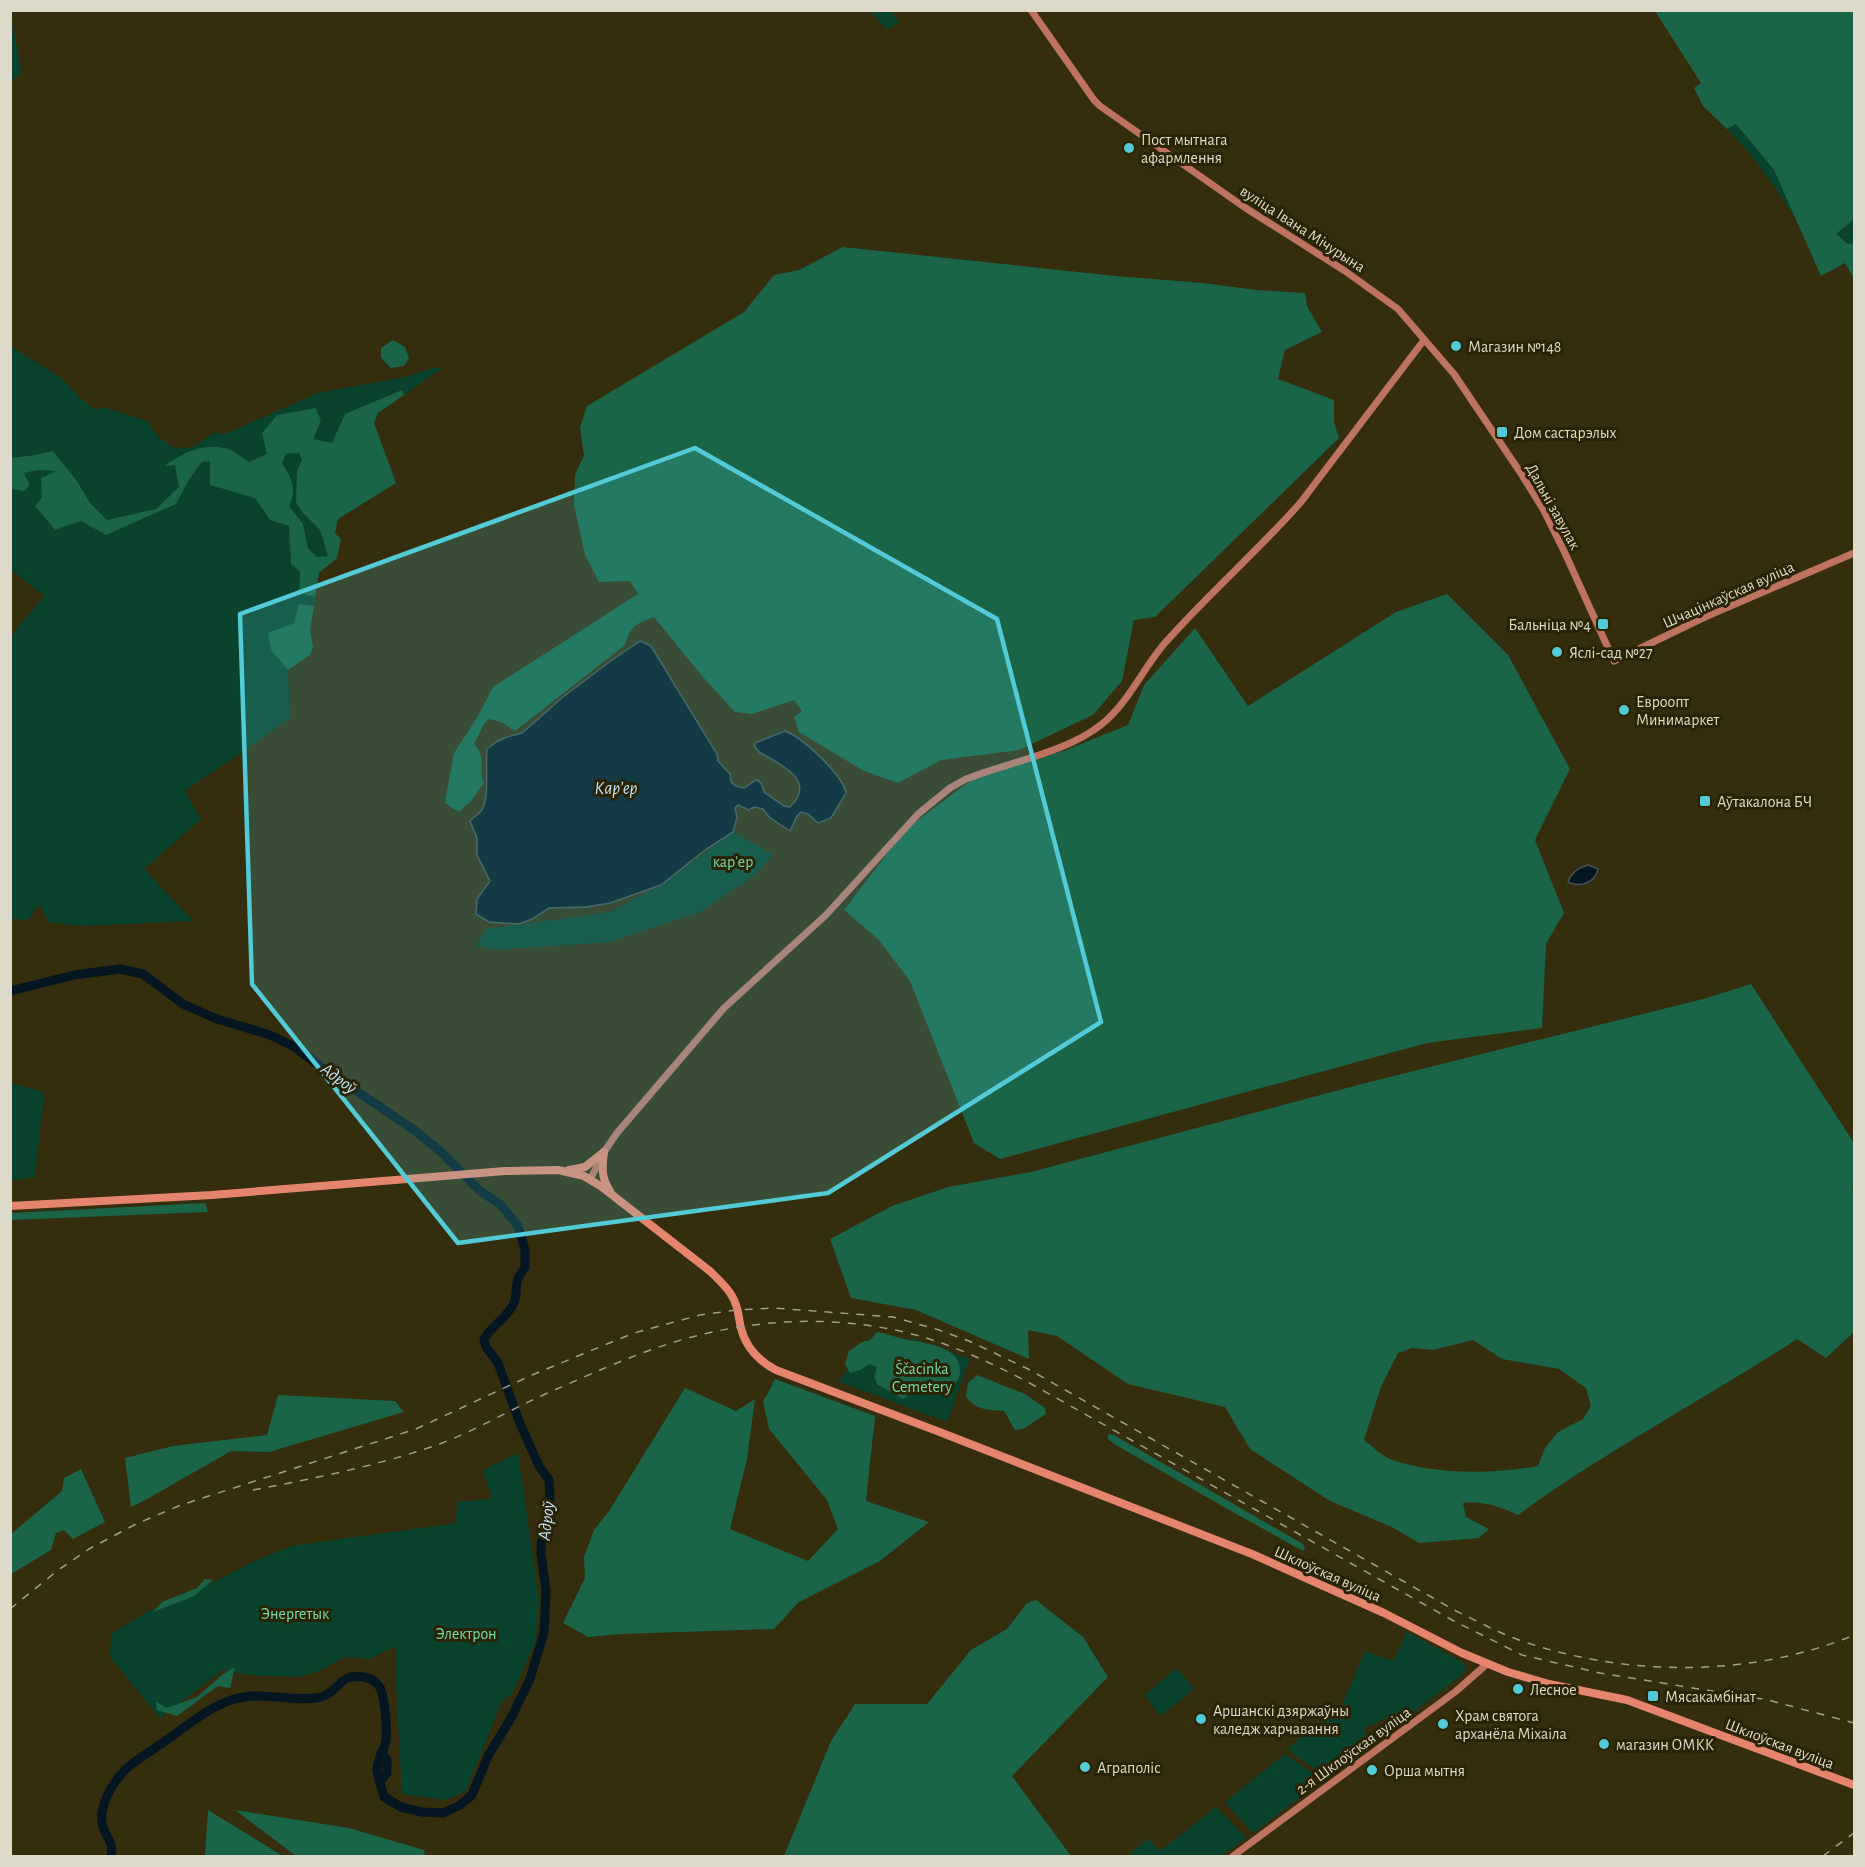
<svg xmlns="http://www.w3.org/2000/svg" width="1865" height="1867" font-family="'Alegreya Sans',sans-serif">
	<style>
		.green { fill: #09432d }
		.forest { fill: #1a6447; fill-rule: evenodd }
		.water { fill: #041621; stroke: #455153; stroke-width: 1.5 }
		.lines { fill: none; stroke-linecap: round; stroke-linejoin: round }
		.river { stroke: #041621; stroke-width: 9 }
		.secondary { stroke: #be7361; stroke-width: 7 }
		.primary { stroke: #e6856e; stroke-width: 8 }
		.rail { stroke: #a49e89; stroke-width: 1.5; stroke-dasharray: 8 8; stroke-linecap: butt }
		.marked { fill: #52cbd7; fill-opacity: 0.2; stroke: #52cbd7; stroke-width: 4.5; stroke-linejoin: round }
		.poi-dot { fill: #52cbd7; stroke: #2a2304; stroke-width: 2 }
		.labels { text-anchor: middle; stroke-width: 6; stroke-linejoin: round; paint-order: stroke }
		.poi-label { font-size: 16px; fill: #dedac9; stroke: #2a2304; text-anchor: start }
		.street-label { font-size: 16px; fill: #dedac9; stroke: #2a2304 }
		.park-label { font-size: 16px; fill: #75dbac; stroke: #2a2304 }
		.water-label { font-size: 18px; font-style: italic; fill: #c0e0f7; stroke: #2a2304 }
	</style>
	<rect width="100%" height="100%" fill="#342d0e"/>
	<!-- green -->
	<g class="green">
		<path d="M870,11H891L899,22L887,30Z"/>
		<path d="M12,22L22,73L11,81L10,30Z"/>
		<path d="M1736,124L1774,170L1797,221C1776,188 1755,157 1727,129Z"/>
		<path d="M1854,219V243L1848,244L1836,234Z"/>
		<path d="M10,346L60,377L80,398L94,409L105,408L147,421L158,437L176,449L192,447L214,433L225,434L318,393L405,377L433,368H442L404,395L402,390L339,430L332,444L313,439L321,421L316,408L267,454L248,462L229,449L166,466L175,465L179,488L156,509L107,520L90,503L77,481L53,451L35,455L11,458Z"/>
		<path d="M300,453L302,459L297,471L303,513L320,530L328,556L317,557L308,548L303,524L289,505L282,463L286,454Z"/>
		<path d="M211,461V485L256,498L270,520L289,526L291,563L300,571L299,593L315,597L314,606L299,604L294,623L271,650L288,670L290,718L251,746L184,791L201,819L144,869L193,921L81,926L48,922L41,906L36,907L28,920L11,919V636L44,596L11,570L10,489L24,491L23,473L38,470L58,471L35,506L55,530L81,521L106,535L176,504L190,478L202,462Z"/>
		<path d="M733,832L773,855L755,875L700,912L609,942L495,950L476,946L486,929L610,912L661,885Z"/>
		<path d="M11,1083L44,1092L35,1177L11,1181Z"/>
		<path d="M878,1334L907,1345L911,1338L970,1359L947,1422L838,1381Z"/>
		<path d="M518,1453L539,1600L535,1643L512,1694L501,1702L466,1791L446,1800L402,1794L395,1666L396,1646L369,1659L345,1657L317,1672L297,1677L248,1675L222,1670L160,1718L110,1657L111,1634L149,1611L189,1595L259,1559L292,1546L456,1523L457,1502L492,1499L483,1470Z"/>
		<path d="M1407,1632L1462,1662L1466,1666L1463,1674L1403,1720L1395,1714L1364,1728L1370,1744L1326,1777L1287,1749L1343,1703L1365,1651L1393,1661Z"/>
		<path d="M1177,1668L1194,1689L1161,1716L1144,1695Z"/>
		<path d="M1285,1754L1322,1780L1253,1833L1225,1802Z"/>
		<path d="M1216,1807L1246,1838L1220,1856H1127L1148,1839L1160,1851Z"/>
	</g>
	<!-- forest -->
	<g class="forest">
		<path d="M1655,11H1854V219L1836,234L1848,244L1854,243V279L1845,263L1821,276L1774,170L1736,124L1727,129L1703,106L1694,88L1701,83Z"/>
		<path d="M843,247L1116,276L1203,283L1256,290L1305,293L1307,306L1322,332L1285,350L1278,379L1334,400V422L1339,438L1155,617L1134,620L1122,681L1093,715L1019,750L941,760L898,783L864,771L799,732L794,717L802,711L794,700L752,714L735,712L702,676L654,617C635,624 631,626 625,645L515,731L501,722L489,719L484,724L474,744C487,757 478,769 484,783L471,801L459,812L445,803L454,753L478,716L493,687L638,594L630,581L599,582L585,555L574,505L575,474L584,456L580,427L587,406L744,312L774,275L799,270Z"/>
		<path d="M393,340L405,347L409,358L404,366L391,368L381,358V348Z"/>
		<path d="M402,390L404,395L378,413L374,423L396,483L338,519L335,533L341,539L337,558L319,573L315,597L299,593L300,572L291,564L289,526L270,520L255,498L210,485V461L202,462L190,478L176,504L106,535L81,521L55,530L35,506L42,497L41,478L56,471L38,470L24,473L30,485L24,491L11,489V458L35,455L53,451L77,481L90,503L107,520L156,509L179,487L175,465L164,466C183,453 203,442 228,449C235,451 242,458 249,462L267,454L262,433L277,415L316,408L321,421L313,439L332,443L345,414ZM299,453L302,459L297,471L296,503L303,513L320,530L328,556L317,557L308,548L303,524L289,506C298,489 291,477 282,463L286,454Z"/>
		<path d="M1447,594L1508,655L1570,769L1535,840L1564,913L1546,944L1542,1028L1427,1043L1000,1159L974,1143L910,981L878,939L844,910L906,829L977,776L1066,750L1128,725L1144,685L1195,628L1248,706L1396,612Z"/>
		<path d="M299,604L314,606L310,630L313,647L310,655L288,670L271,650L268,633L294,623Z"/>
		<path d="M1751,984L1854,1143V1184L1852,1186L1854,1191V1332L1826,1358L1797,1339C1705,1399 1607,1450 1518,1515C1500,1507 1484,1501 1463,1503L1466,1517L1489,1529L1479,1538L1419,1543L1392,1527L1330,1501L1250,1449L1225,1407L1128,1384L1057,1336L1028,1330L1029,1359L916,1310L851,1298L830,1239L892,1206L948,1187L1031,1172L1358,1085L1703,999ZM1473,1340L1502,1359L1559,1369L1586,1388L1591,1406L1583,1419L1558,1432L1545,1448L1538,1466C1493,1474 1433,1475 1390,1459C1381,1455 1372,1446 1364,1440L1381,1387L1398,1353L1412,1348L1433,1350Z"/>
		<path d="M205,1203L208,1212L11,1220V1213Z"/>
		<path d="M877,1332C886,1333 895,1337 904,1339C922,1343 961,1345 960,1371C960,1381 953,1387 945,1391L919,1384L910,1390L907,1397L903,1399L878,1385L874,1377L877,1367L870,1364L860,1370L850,1373L845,1364L849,1351L862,1342L870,1340Z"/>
		<path d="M977,1375L1025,1394L1045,1408L1046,1414L1023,1429L1015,1430L1004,1411C989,1410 974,1410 966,1396L968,1383Z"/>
		<path d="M775,1379L875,1416L866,1501L929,1522L880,1561L799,1602L774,1629L621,1634L588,1637L563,1623L585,1578L584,1557L594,1530L609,1511L685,1388L736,1411L755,1399L747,1459L730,1529L808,1561L838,1529L827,1500L769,1429L763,1402Z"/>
		<path d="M278,1395L395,1401L404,1412L269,1452L231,1451L147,1499L131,1507L125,1458L173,1446L267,1435Z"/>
		<path d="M1108,1434L1114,1435L1303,1544L1305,1549L1303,1551L1231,1511L1114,1444L1108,1439Z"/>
		<path d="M81,1469L105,1522L73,1539L64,1530L56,1533L51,1550L11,1574V1534L62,1491L64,1478Z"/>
		<path d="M205,1579L213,1580L194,1596L153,1612L162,1602L197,1588Z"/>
		<path d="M1036,1600L1083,1637L1108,1677L1012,1776L1071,1856H784L831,1741L855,1704H927L971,1650L1007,1629L1027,1603Z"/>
		<path d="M235,1667L230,1688L218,1686L177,1716L157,1710L156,1702L167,1708L197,1697L223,1674Z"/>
		<path d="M208,1810L283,1856H205Z"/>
		<path d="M235,1810L349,1828L424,1850L425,1856H296Z"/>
	</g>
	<!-- water -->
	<g class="water">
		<path d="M640,641L651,646L717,754L718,761L730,774L731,782L736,786L744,788L756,780L759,781L762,785L764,792L784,806L790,807C818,780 779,764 759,752L755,747V743L785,731C803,738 842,774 846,793L831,818L818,823L808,814L801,812L797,816L790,831L769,817L763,809L754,807L749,810L738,805L735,808L737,817L733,832L705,850L661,885L610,903L586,907L549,908L532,919L519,924L489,922L476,914L477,899L490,881L477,855V838L470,821C473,817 478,815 481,811C490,801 485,763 487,749L496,742L507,737L522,733L563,697L612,660Z"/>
		<path d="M1588,865L1598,869C1595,883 1580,888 1568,882C1572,872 1578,868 1588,865Z"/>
	</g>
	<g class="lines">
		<!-- river -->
		<g class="river">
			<path d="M10,991L74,975L120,969L143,974L183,1004L217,1019L270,1035L293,1046L327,1071L414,1130L439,1150L479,1190L501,1205L518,1226L525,1250V1268C511,1283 520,1291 513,1305C506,1319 491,1326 484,1339L486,1347L498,1363L519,1421L539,1466L549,1480L550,1500L542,1534L541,1553L546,1591L544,1633L530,1679L511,1718L488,1756L472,1795L460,1805L443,1813L422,1812L401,1807L384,1797C382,1788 378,1779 377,1770C377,1759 385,1750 386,1740C387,1729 385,1694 379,1686C375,1681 370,1678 364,1677C338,1673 340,1692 321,1697C299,1702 275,1695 253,1696C217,1697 187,1727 158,1746C147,1754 134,1761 125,1770C112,1783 97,1809 103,1827C107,1840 114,1841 111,1856"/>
			<path d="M380,1782L387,1773V1760L381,1752"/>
		</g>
		<!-- secondary -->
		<g class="secondary">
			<path d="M1031,10L1094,100L1100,106L1244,207L1345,271L1398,309L1454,374L1520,472L1543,509L1564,551L1614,661L1705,617L1854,553"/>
			<path d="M590,1180L604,1152L617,1133L724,1008L826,915L918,814L950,788L966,779C1009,762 1066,753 1102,724C1128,703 1142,670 1164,644C1207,595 1257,552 1301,502L1424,340"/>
			<path d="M1233,1856L1455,1692L1487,1664"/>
		</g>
		<!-- primary -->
		<g class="primary">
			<path d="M604,1152C602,1167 601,1178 610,1191"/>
			<path d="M569,1170L585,1167L604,1152"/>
			<path d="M10,1206L212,1195L505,1171L558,1170L584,1176L602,1187L711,1272C721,1282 732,1292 736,1305C739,1313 739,1321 741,1328C746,1348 759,1361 776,1370L937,1431L1252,1554L1384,1613L1462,1653L1508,1672L1549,1684L1627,1700L1854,1785"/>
		</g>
		<!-- rail -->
		<g class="rail">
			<path d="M253,1490C316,1478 382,1465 442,1443C476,1430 508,1411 541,1396C575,1381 610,1365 645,1352C728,1321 817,1312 904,1332C947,1342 987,1361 1026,1381L1452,1620L1522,1655L1600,1673L1768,1700L1854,1723"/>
			<path d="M10,1609L57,1571L89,1549L136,1524L181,1505L416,1429L532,1375L607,1344L634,1333L700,1315L737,1310L774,1308L893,1317L939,1330L969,1341L1028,1369L1456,1611C1477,1621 1497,1632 1519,1640C1624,1677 1751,1678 1854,1635"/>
			<path d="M1823,1856L1854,1833"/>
		</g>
	</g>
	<!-- marked area -->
	<path class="marked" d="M695,448L997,619L1101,1022L828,1193L458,1243L252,984L240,614Z"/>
	<!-- markers -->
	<g class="poi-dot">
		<circle cx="1129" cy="148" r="6"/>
		<circle cx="1456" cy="346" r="6"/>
		<rect x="1496" y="426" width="12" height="12" rx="3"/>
		<rect x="1597" y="618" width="12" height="12" rx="3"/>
		<circle cx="1557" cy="652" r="6"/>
		<circle cx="1624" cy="710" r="6"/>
		<rect x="1699" y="795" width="12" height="12" rx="3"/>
		<circle cx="1518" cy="1689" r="6"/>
		<rect x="1647" y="1690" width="12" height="12" rx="3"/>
		<circle cx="1201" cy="1719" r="6"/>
		<circle cx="1443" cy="1724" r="6"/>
		<circle cx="1604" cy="1744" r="6"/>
		<circle cx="1085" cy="1767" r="6"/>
		<circle cx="1372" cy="1770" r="6"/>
	</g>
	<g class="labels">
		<!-- poi labels -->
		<g class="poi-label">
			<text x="1141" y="145">Пост мытнага<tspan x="1141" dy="18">афармлення</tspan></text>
			<text x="1468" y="352">Магазин №148</text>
			<text x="1514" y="438">Дом састарэлых</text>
			<text x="1591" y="630" text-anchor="end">Бальніца №4</text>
			<text x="1569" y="658">Яслі-сад №27</text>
			<text x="1636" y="707">Евроопт<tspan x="1636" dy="18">Минимаркет</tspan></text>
			<text x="1717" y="807">Аўтакалона БЧ</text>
			<text x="1530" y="1695">Лесное</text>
			<text x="1665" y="1702">Мясакамбінат</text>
			<text x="1213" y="1716">Аршанскі дзяржаўны<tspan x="1213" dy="18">каледж харчавання</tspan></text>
			<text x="1455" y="1721">Храм святога<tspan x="1455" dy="18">арханёла Міхаіла</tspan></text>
			<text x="1616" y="1750">магазин ОМКК</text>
			<text x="1097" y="1773">Аграполіс</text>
			<text x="1384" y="1776">Орша мытня</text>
		</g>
		<!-- street labels -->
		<g class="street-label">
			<text transform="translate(1303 228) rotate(33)" y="6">вуліца Івана Мічурына</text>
			<text transform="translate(1554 506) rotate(61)" y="6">Дальні завулак</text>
			<text transform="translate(1728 594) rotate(-24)" y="6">Шчацінкаўская вуліца</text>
			<text transform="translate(1328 1573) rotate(24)" y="6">Шклоўская вуліца</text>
			<text transform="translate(1780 1743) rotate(21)" y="6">Шклоўская вуліца</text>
			<text transform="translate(1353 1750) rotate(-36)" y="6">2-я Шклоўская вуліца</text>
		</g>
		<!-- park labels -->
		<g class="park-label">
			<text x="733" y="867">карʼер</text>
			<text x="922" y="1374">Ščacinka<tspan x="922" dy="18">Cemetery</tspan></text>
			<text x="295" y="1619">Энергетык</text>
			<text x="466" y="1639">Электрон</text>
		</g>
		<!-- water labels -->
		<g class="water-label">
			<text x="616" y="794">Карʼер</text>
			<text transform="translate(339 1078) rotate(36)" y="6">Адроў</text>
			<text transform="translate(546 1521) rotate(-83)" y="6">Адроў</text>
		</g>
	</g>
	<!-- border -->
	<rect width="1865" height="1867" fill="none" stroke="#dedac9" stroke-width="24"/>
</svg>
